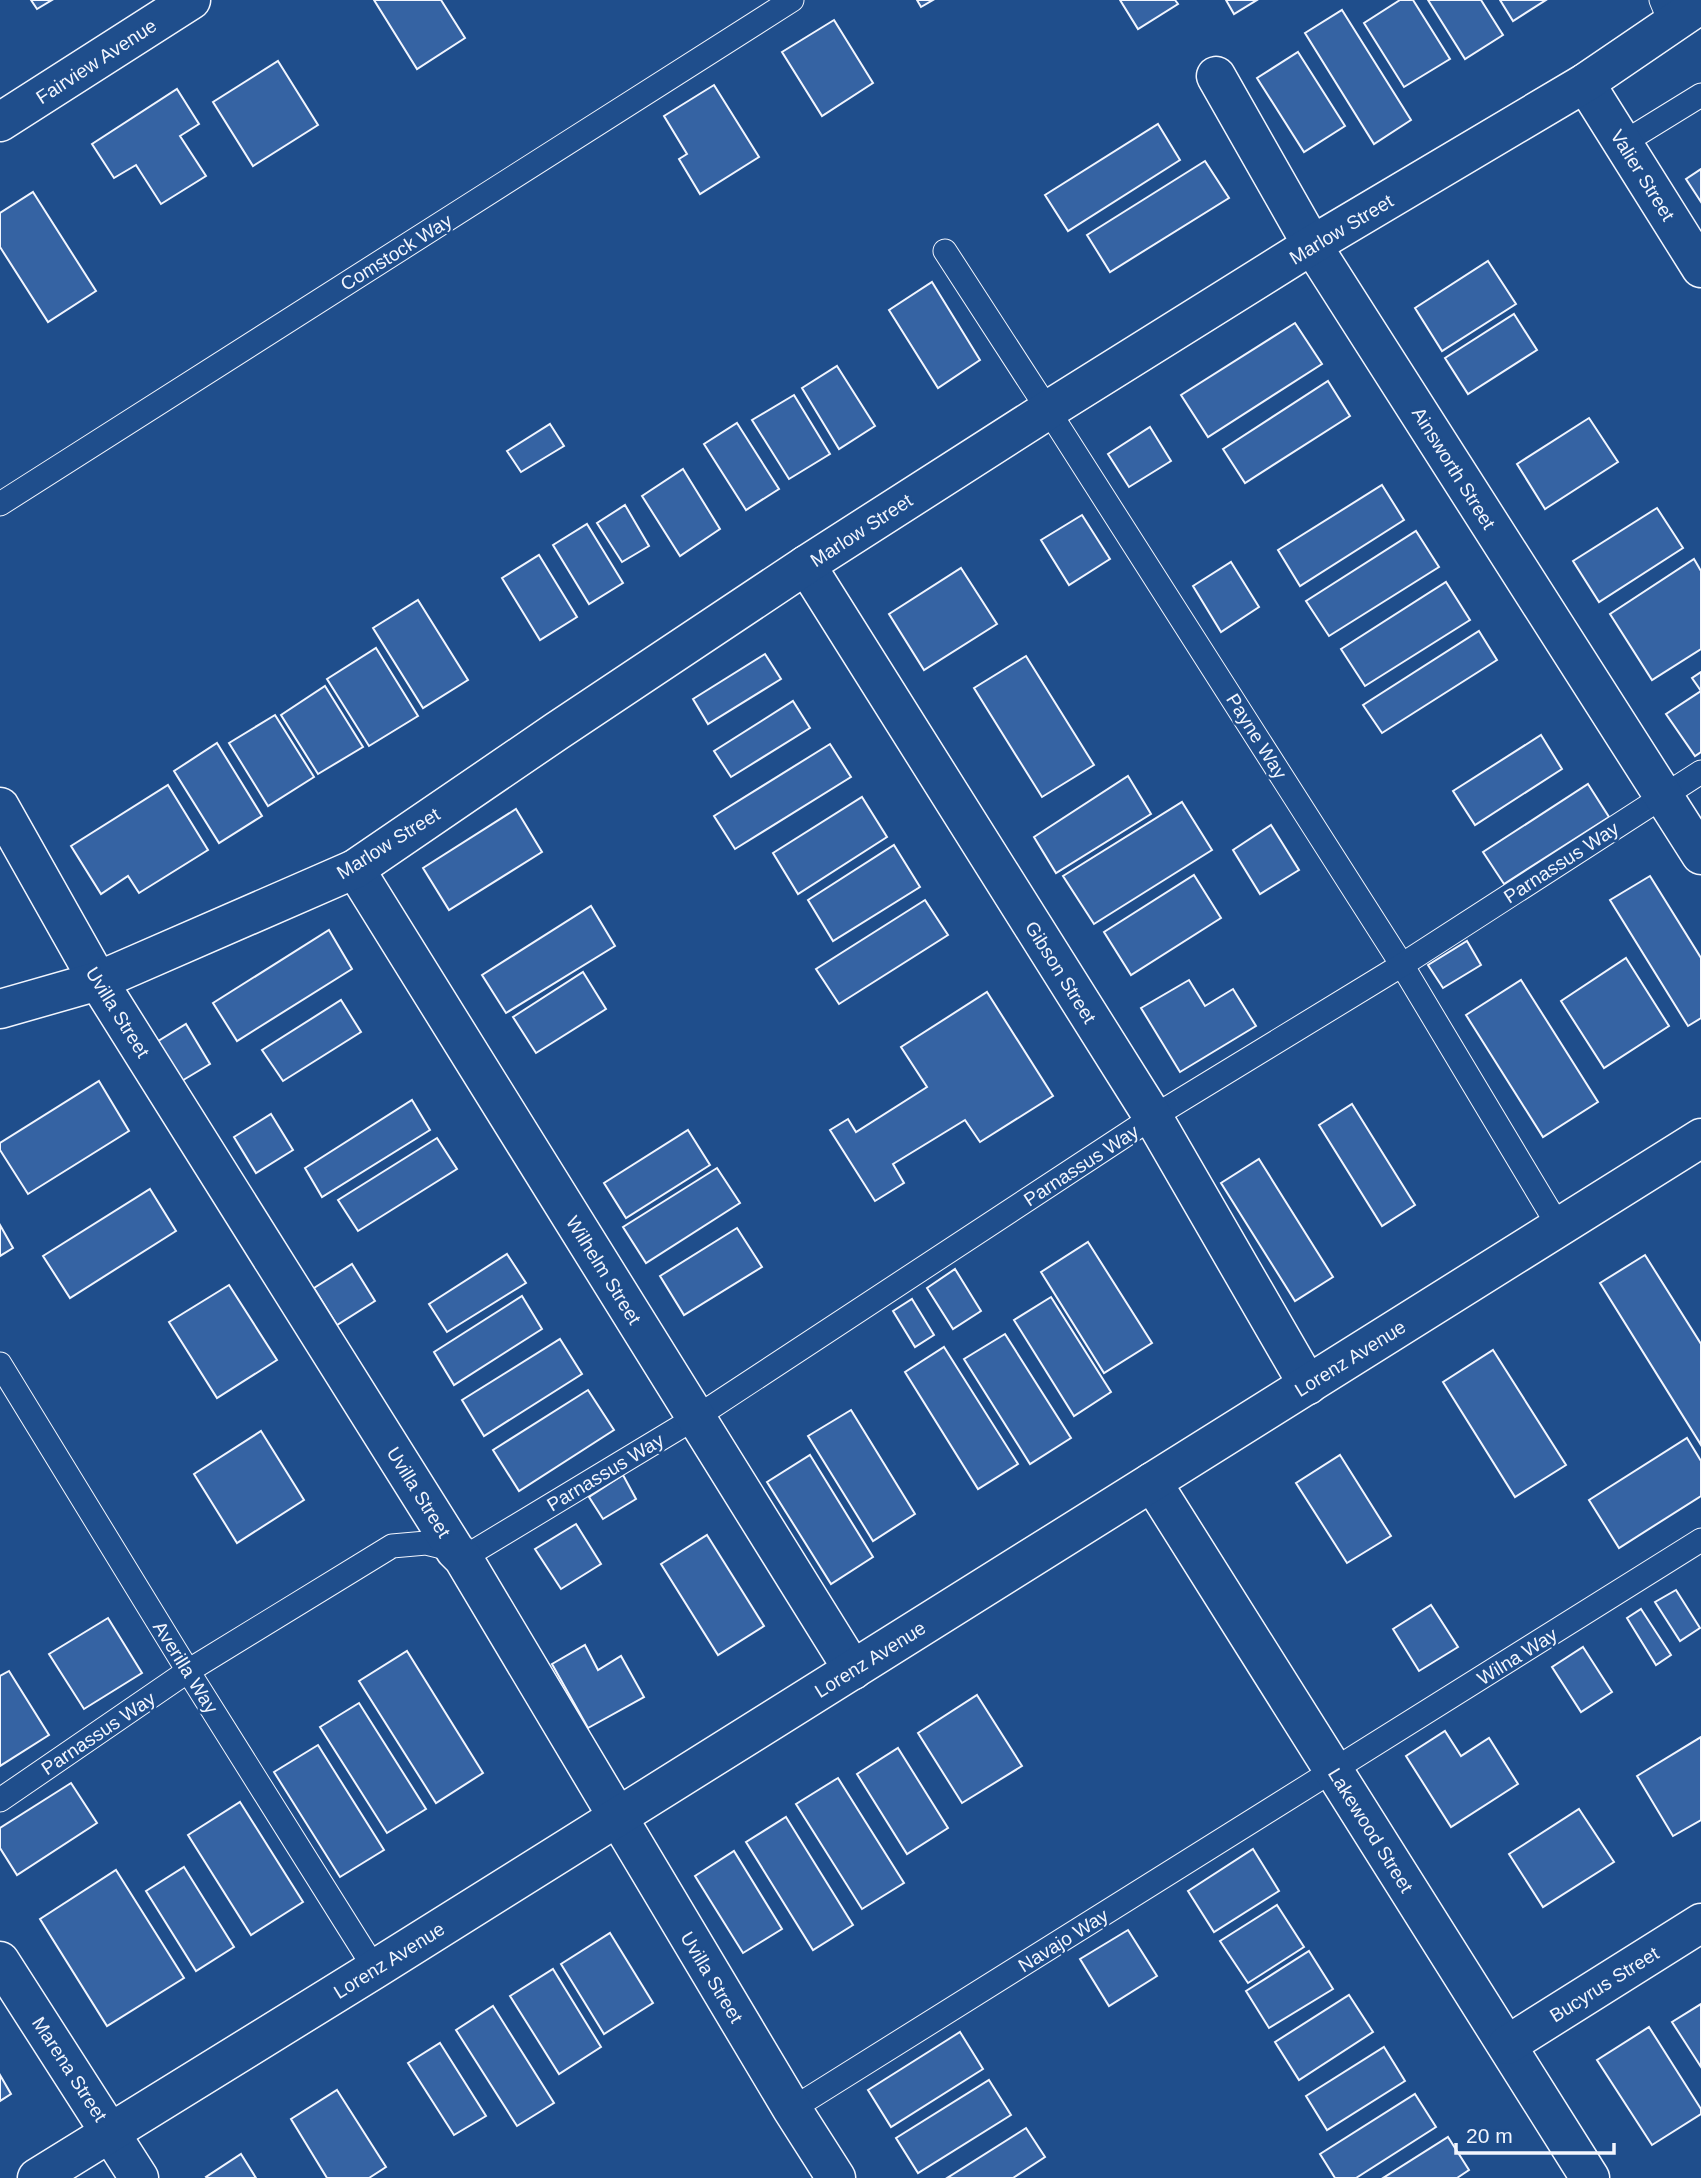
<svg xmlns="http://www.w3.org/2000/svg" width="1701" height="2178" font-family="Arial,sans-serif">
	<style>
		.building { fill: #3563a3; stroke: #f2f6ff; stroke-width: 2 }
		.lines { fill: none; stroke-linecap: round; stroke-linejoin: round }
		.service-casing { stroke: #f2f6ff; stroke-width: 25 }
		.minor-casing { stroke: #f2f6ff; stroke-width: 41 }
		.service { stroke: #1f4e8c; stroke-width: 23 }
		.minor { stroke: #1f4e8c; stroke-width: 38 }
		.labels { text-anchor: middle; stroke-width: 5; stroke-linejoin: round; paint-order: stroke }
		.street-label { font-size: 19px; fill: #f2f6ff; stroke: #1f4e8c }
	</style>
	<rect width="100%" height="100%" fill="#1f4e8c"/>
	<!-- building -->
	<g class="building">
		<path d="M31,0H52L37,9Z"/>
		<path d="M374,0H441L465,38L417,69Z"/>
		<path d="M917,0H933L921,7Z"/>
		<path d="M1120,0H1175L1178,4L1138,29Z"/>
		<path d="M1226,0H1257L1234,14Z"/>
		<path d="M1400,0H1413L1450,59L1404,87L1364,23Z"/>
		<path d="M1428,0H1481L1503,35L1465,59Z"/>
		<path d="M1500,0H1546L1513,21Z"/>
		<path d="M1342,10L1411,120L1374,144L1305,33Z"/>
		<path d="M834,20L873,83L822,116L782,52Z"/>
		<path d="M1298,52L1345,126L1304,152L1257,78Z"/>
		<path d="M278,61L318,125L253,166L213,102Z"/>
		<path d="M714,85L759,157L700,194L679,159L687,154L664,116Z"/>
		<path d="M177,89L199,124L180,136L206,176L161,204L136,165L114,178L92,144Z"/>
		<path d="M1158,124L1180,160L1068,231L1045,195Z"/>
		<path d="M1205,161L1229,198L1110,272L1087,235Z"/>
		<path d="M1701,169V202L1686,179Z"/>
		<path d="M33,192L96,291L48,322L0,247V213Z"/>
		<path d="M1488,261L1516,304L1442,351L1415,308Z"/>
		<path d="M932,282L980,360L938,388L889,310Z"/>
		<path d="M1514,314L1537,350L1468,394L1445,358Z"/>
		<path d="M1295,323L1322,364L1208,437L1181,395Z"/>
		<path d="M837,366L875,426L839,449L802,388Z"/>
		<path d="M1328,381L1350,416L1245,483L1223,449Z"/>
		<path d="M794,395L830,454L789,479L752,420Z"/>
		<path d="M1589,418L1618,462L1545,509L1517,464Z"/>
		<path d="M737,423L779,489L746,510L704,444Z"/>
		<path d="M550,424L564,446L521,472L507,451Z"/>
		<path d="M1150,427L1171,461L1129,487L1108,454Z"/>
		<path d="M683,469L720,529L680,556L642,496Z"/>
		<path d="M1382,485L1404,520L1300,586L1278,550Z"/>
		<path d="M625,505L649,546L622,562L597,523Z"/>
		<path d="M1657,508L1683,548L1599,602L1573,561Z"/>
		<path d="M1082,515L1110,559L1069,585L1041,540Z"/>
		<path d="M587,524L623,583L589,604L553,545Z"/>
		<path d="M1416,531L1439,567L1329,636L1306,601Z"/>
		<path d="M539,555L577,617L540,640L502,578Z"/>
		<path d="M1694,559L1701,571V649L1652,680L1610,614Z"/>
		<path d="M1231,562L1259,607L1221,632L1193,586Z"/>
		<path d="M961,568L997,624L924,670L889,614Z"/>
		<path d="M1446,582L1470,620L1365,686L1341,649Z"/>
		<path d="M418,600L468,680L423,708L373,628Z"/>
		<path d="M1479,631L1497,660L1382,733L1363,705Z"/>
		<path d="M376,648L418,716L369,746L327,679Z"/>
		<path d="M765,654L781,679L708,724L693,699Z"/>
		<path d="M1026,656L1094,765L1042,797L974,688Z"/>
		<path d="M1701,672V691L1692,678Z"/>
		<path d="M325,686L363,747L318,774L281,715Z"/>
		<path d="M1701,691V752L1695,756L1666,714Z"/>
		<path d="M793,701L810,728L731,777L714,751Z"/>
		<path d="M275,715L314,777L268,806L229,743Z"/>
		<path d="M1541,735L1562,769L1475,825L1453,791Z"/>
		<path d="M217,743L262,816L219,843L174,771Z"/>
		<path d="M830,744L851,777L735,849L714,816Z"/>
		<path d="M1128,776L1151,814L1056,873L1034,837Z"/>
		<path d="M1588,784L1609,817L1504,884L1483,852Z"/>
		<path d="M168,785L208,850L139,893L128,876L101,894L71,846Z"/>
		<path d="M862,797L887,837L798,894L773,853Z"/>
		<path d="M1182,802L1212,850L1094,924L1063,876Z"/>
		<path d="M516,809L542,852L449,910L423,868Z"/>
		<path d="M1271,825L1299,870L1260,894L1233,850Z"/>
		<path d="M894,845L920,887L833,941L808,900Z"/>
		<path d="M1194,875L1221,918L1131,975L1104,932Z"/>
		<path d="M1650,876L1701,958V1018L1688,1026L1610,900Z"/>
		<path d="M925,900L948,935L839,1004L816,969Z"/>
		<path d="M591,906L615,946L506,1013L482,975Z"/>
		<path d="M329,930L352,969L237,1041L213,1003Z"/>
		<path d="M1467,941L1481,965L1443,988L1428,965Z"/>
		<path d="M1626,958L1669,1026L1604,1068L1561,1001Z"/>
		<path d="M583,972L606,1009L536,1053L513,1017Z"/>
		<path d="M1189,980L1205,1006L1233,989L1256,1026L1180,1072L1141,1008Z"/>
		<path d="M1521,980L1598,1102L1543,1137L1466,1015Z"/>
		<path d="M987,992L1053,1096L980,1142L965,1120L893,1164L904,1183L875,1201L830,1130L848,1119L856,1132L927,1087L901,1047Z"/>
		<path d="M341,1000L361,1032L283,1081L262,1050Z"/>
		<path d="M186,1024L210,1064L180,1082L155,1043Z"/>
		<path d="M99,1081L129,1131L28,1194L0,1150V1143Z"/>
		<path d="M412,1100L430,1130L322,1197L305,1168Z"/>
		<path d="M1352,1104L1415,1205L1382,1226L1319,1125Z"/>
		<path d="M271,1114L293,1150L256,1173L234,1137Z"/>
		<path d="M688,1130L710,1165L626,1218L604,1183Z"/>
		<path d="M437,1138L457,1169L358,1231L338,1200Z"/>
		<path d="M1259,1159L1333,1277L1295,1301L1221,1183Z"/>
		<path d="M717,1168L740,1203L646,1263L623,1227Z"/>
		<path d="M150,1189L176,1231L70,1298L43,1256Z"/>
		<path d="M0,1225L13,1248L0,1256Z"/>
		<path d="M737,1228L762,1267L684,1315L660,1276Z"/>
		<path d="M1088,1242L1152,1343L1104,1373L1041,1272Z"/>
		<path d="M507,1254L526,1283L447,1332L429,1304Z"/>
		<path d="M1645,1255L1701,1344V1445L1600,1283Z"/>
		<path d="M352,1264L375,1301L337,1325L314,1288Z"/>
		<path d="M955,1269L981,1311L953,1329L927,1288Z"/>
		<path d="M229,1285L277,1360L217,1398L169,1322Z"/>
		<path d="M522,1296L542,1329L454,1385L434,1352Z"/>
		<path d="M1051,1297L1111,1392L1074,1416L1014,1320Z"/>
		<path d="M912,1299L934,1335L915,1347L893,1311Z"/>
		<path d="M1005,1334L1071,1438L1030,1464L964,1359Z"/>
		<path d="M560,1339L582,1374L484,1436L462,1400Z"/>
		<path d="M944,1347L1018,1464L978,1489L905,1372Z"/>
		<path d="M1493,1350L1566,1465L1515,1497L1443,1382Z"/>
		<path d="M588,1390L614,1430L519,1491L493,1450Z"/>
		<path d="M851,1410L915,1514L873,1541L808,1436Z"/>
		<path d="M261,1431L304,1500L237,1543L194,1474Z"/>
		<path d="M1687,1438L1701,1461V1496L1619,1548L1589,1500Z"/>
		<path d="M810,1455L873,1557L831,1584L767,1482Z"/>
		<path d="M1340,1455L1391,1536L1347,1563L1296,1483Z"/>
		<path d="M623,1475L636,1499L603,1519L589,1497Z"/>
		<path d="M576,1524L601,1564L561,1589L535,1549Z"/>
		<path d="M707,1535L764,1626L718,1655L661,1564Z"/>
		<path d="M1676,1590L1700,1628L1680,1641L1655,1602Z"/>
		<path d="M1431,1605L1458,1647L1419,1671L1393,1629Z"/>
		<path d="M1641,1609L1671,1655L1656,1665L1627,1618Z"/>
		<path d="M108,1618L142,1673L84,1709L49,1654Z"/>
		<path d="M585,1645L598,1670L621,1656L644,1697L588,1728L552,1664Z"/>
		<path d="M1583,1647L1612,1692L1581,1712L1552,1667Z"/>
		<path d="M407,1651L483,1773L436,1803L359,1681Z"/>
		<path d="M9,1671L49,1735L0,1766V1676Z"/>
		<path d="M977,1695L1022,1766L962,1803L918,1733Z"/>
		<path d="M359,1703L426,1809L387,1833L320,1727Z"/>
		<path d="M1445,1731L1461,1756L1489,1738L1518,1784L1451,1827L1406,1756Z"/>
		<path d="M1701,1737V1820L1673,1836L1637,1776Z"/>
		<path d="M318,1745L384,1850L340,1877L274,1772Z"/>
		<path d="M898,1748L948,1828L907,1854L857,1774Z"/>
		<path d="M838,1778L904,1883L862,1909L796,1804Z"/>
		<path d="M71,1783L97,1823L17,1875L0,1848V1828Z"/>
		<path d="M240,1802L303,1902L251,1935L188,1835Z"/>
		<path d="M1579,1809L1614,1862L1543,1907L1509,1854Z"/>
		<path d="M786,1817L853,1925L813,1950L746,1842Z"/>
		<path d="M1253,1849L1279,1891L1214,1932L1188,1891Z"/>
		<path d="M734,1851L782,1929L743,1953L695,1876Z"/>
		<path d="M184,1867L234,1947L196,1971L146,1891Z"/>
		<path d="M116,1870L184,1978L107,2026L40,1919Z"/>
		<path d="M1277,1905L1304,1947L1248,1983L1220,1941Z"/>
		<path d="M1128,1930L1157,1976L1109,2006L1080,1959Z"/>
		<path d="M610,1933L653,2003L604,2034L561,1964Z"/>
		<path d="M1309,1951L1333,1989L1269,2028L1246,1991Z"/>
		<path d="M553,1969L601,2047L559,2074L510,1996Z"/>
		<path d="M1349,1995L1373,2032L1299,2080L1275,2042Z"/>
		<path d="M1701,2004V2067L1672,2022Z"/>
		<path d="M493,2006L554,2103L517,2126L456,2030Z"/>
		<path d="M1649,2027L1701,2109V2114L1652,2145L1597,2060Z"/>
		<path d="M960,2032L983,2069L891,2127L868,2090Z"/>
		<path d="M440,2043L486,2116L454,2135L408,2063Z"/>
		<path d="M1384,2047L1405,2081L1327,2130L1306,2096Z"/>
		<path d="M0,2075L11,2094L0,2101Z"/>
		<path d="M989,2080L1011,2115L918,2173L896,2138Z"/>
		<path d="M337,2090L386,2167L369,2178H327L291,2119Z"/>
		<path d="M1415,2094L1436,2127L1356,2178H1335L1320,2154Z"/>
		<path d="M1026,2128L1045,2157L1013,2178H947Z"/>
		<path d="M1448,2137L1469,2170L1457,2178H1383Z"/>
		<path d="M241,2154L256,2178H207L206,2177Z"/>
	</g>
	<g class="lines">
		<!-- service casing -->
		<g class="service-casing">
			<g id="service">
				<path d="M1661,0L1671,24"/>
				<path d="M1623,143L1701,95"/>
				<path d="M945,251L1048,410L1402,965L1559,1227"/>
				<path d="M0,504L792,0"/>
				<path d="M0,1364L188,1671L375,1969"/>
				<path d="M463,1558L695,1418L1153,1117L1402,965L1701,772"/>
				<path d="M0,1800L188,1671L392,1546L426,1543L455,1550"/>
				<path d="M792,2109L1701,1540"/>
			</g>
		</g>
		<!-- minor casing -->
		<g class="minor-casing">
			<g id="minor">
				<path d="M1216,76L1312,245L1701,855"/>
				<path d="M1585,83L1701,268"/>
				<path d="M0,122L191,0"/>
				<path d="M806,565L1153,1117L1308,1385"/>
				<path d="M0,807L98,981L455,1550L463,1558L792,2109L836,2178"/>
				<path d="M355,869L853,1670"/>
				<path d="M0,1009L98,981L355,869L557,731L806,565L1048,410L1312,245L1585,83L1701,4"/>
				<path d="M1152,1482L1590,2178"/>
				<path d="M0,1961L139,2178"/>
				<path d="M1507,2045L1701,1923"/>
				<path d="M37,2178L375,1969L1701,1138"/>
			</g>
		</g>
		<!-- service -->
		<use href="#service" class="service"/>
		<!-- minor -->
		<use href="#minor" class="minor"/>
	</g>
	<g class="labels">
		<!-- street labels -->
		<g class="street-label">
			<text transform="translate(96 61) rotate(-33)" y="7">Fairview Avenue</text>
			<text transform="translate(1643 175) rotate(58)" y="7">Valier Street</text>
			<text transform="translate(1341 229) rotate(-31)" y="7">Marlow Street</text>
			<text transform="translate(396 252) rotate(-32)" y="7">Comstock Way</text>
			<text transform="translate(1454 468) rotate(58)" y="7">Ainsworth Street</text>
			<text transform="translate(861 530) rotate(-33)" y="7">Marlow Street</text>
			<text transform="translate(1257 736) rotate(58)" y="7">Payne Way</text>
			<text transform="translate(388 843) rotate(-32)" y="7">Marlow Street</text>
			<text transform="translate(1561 862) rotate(-33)" y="7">Parnassus Way</text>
			<text transform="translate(1061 972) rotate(58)" y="7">Gibson Street</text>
			<text transform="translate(118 1012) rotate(58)" y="7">Uvilla Street</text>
			<text transform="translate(1081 1165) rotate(-33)" y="7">Parnassus Way</text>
			<text transform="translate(604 1270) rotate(58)" y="7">Wilhelm Street</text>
			<text transform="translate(1350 1358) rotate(-32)" y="7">Lorenz Avenue</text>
			<text transform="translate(605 1472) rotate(-31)" y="7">Parnassus Way</text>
			<text transform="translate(419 1492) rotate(58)" y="7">Uvilla Street</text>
			<text transform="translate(1517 1656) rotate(-32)" y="7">Wilna Way</text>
			<text transform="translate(870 1659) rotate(-32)" y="7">Lorenz Avenue</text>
			<text transform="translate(186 1667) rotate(58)" y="7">Averilla Way</text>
			<text transform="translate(98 1733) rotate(-34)" y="7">Parnassus Way</text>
			<text transform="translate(1371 1830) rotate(58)" y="7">Lakewood Street</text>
			<text transform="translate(1063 1940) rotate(-32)" y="7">Navajo Way</text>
			<text transform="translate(389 1960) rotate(-32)" y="7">Lorenz Avenue</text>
			<text transform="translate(712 1977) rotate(59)" y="7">Uvilla Street</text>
			<text transform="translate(1604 1984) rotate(-32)" y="7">Bucyrus Street</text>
			<text transform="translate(70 2069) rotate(57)" y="7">Marena Street</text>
		</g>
	</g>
	<!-- scale -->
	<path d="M1456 2143v10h158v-10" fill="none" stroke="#f2f6ff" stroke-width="3.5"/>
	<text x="1466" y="2143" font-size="21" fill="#f2f6ff" stroke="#1f4e8c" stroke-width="5" paint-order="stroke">20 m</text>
</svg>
